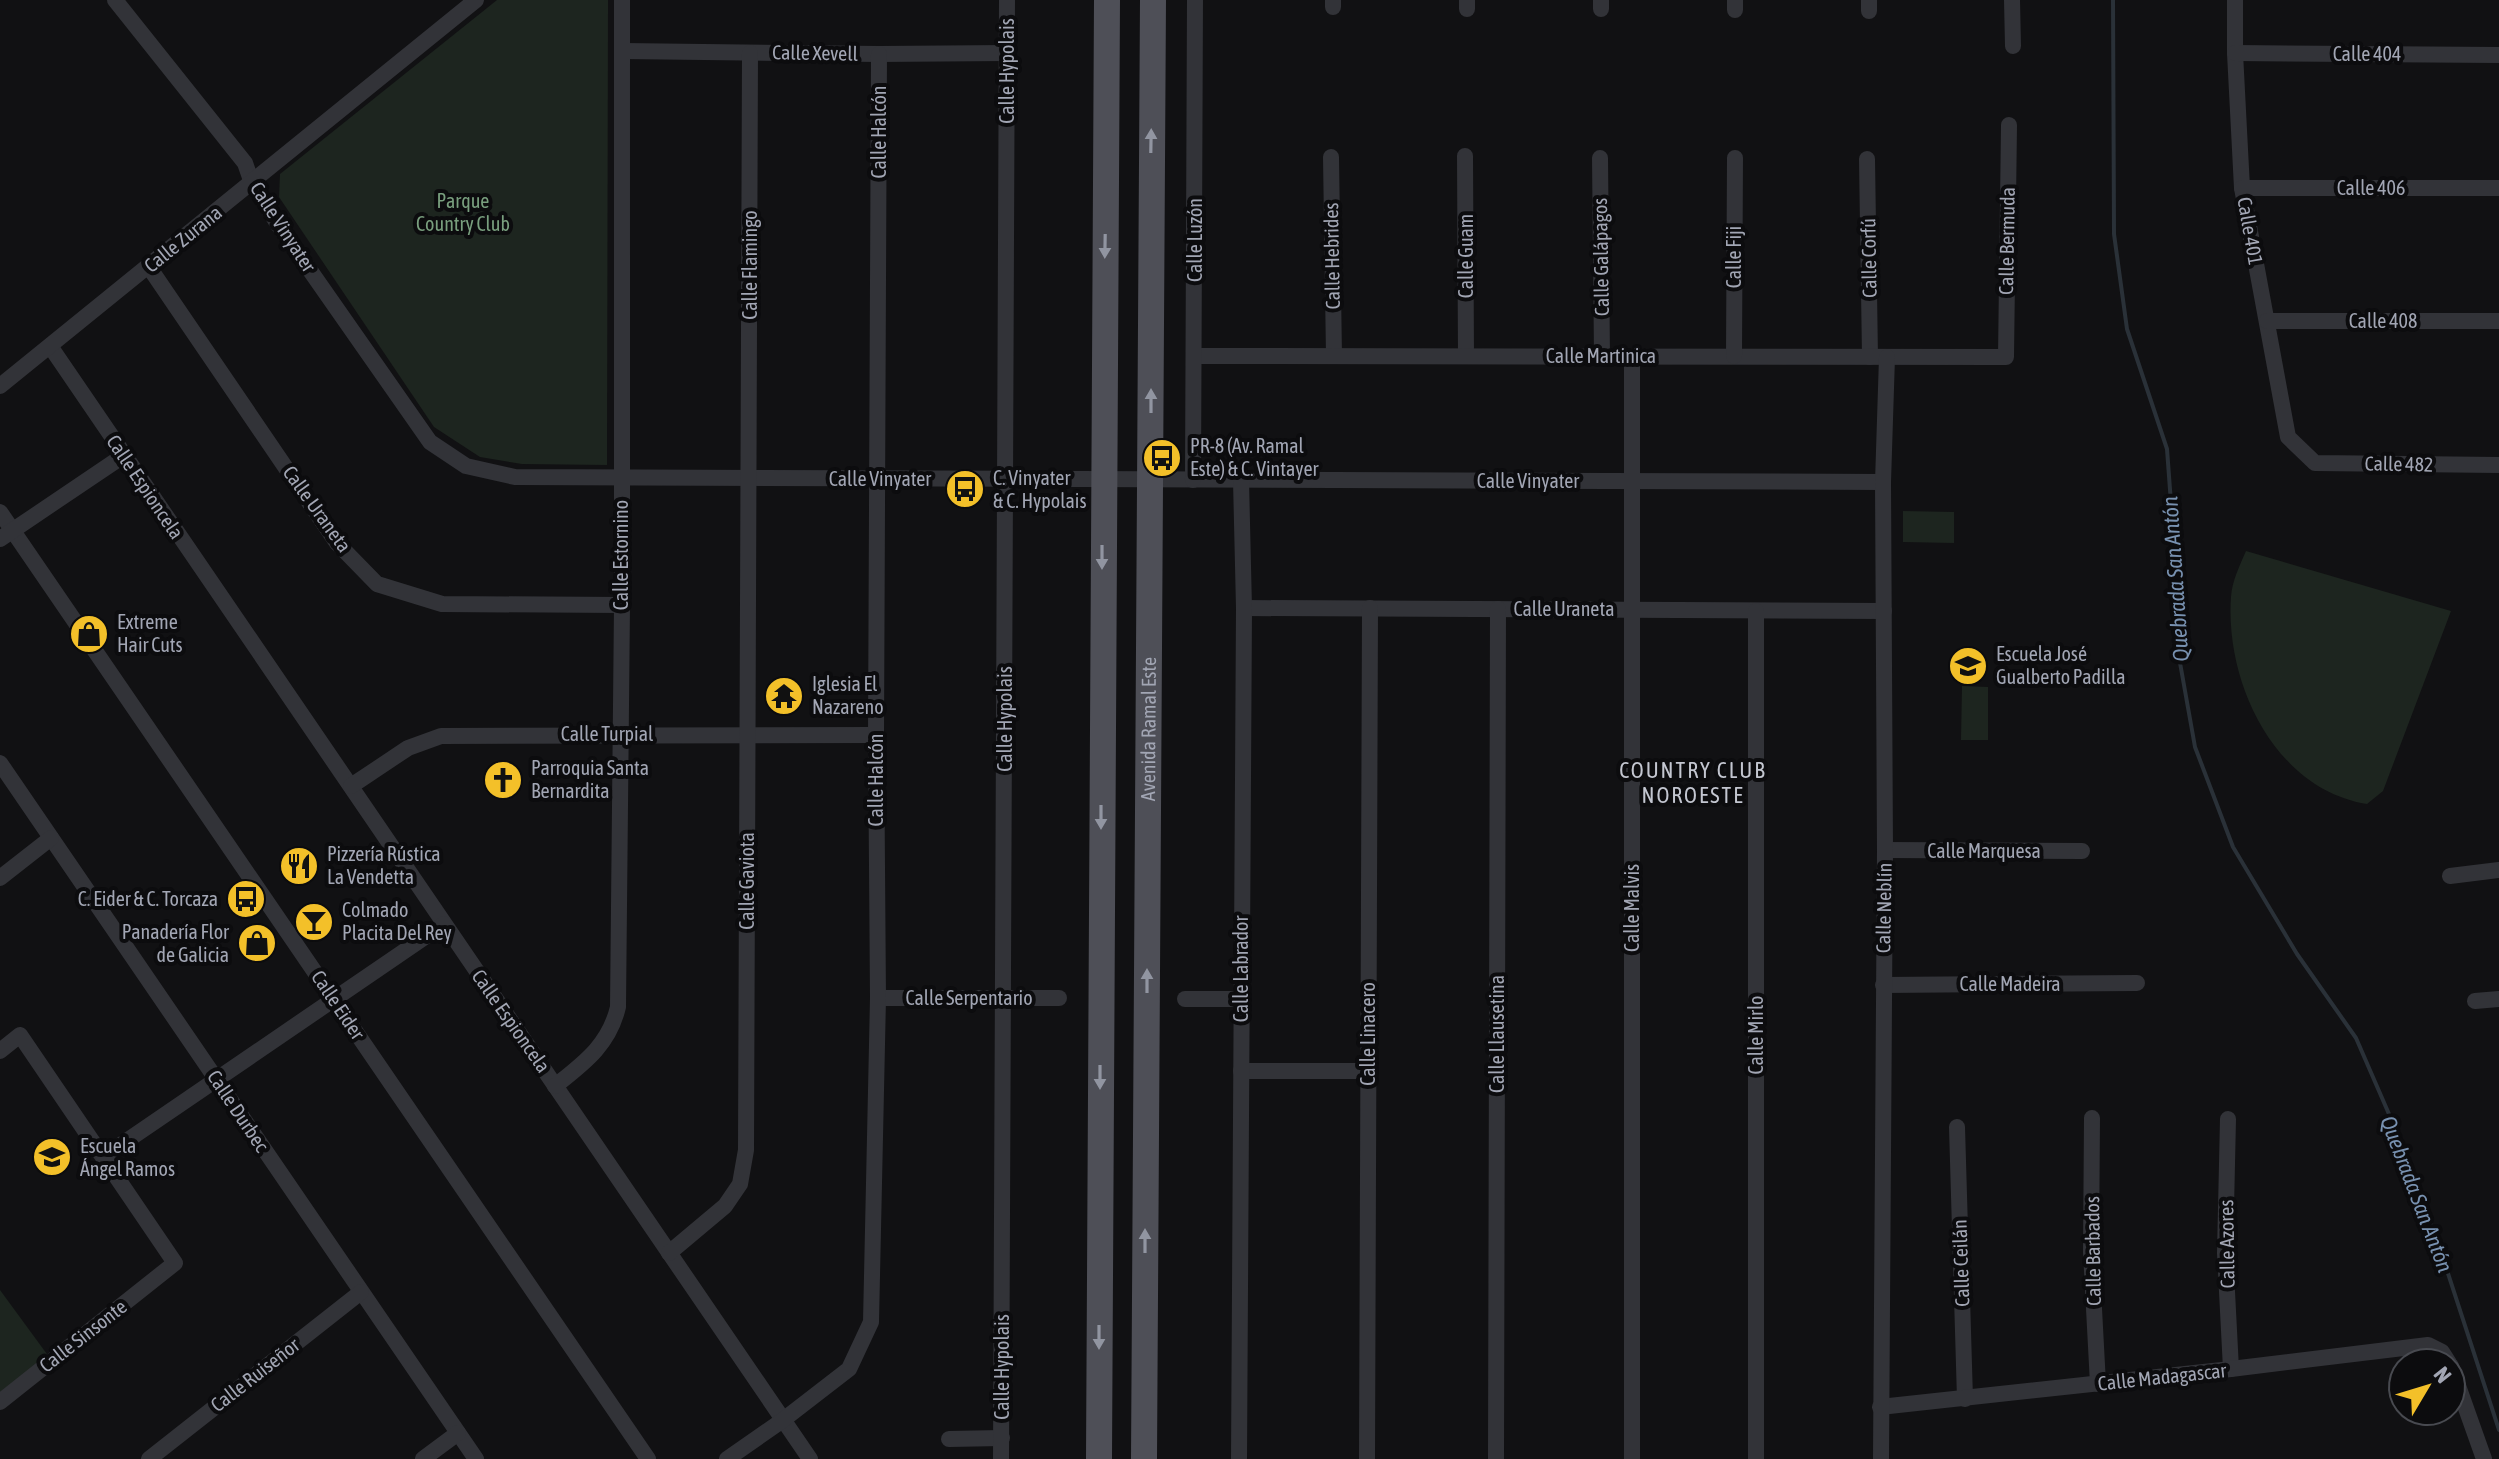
<svg xmlns="http://www.w3.org/2000/svg" width="2499" height="1459" font-family="'Asap Condensed',sans-serif">
	<style>
		.green { fill: #1d251f }
		.lines { fill: none; stroke-linecap: round; stroke-linejoin: round }
		.stream { stroke: #2a3138; stroke-width: 4 }
		.street { stroke: #323338; stroke-width: 16 }
		.primary { stroke: #4e4f57; stroke-width: 26 }
		.oneway { fill: #9195a1 }
		.labels { text-anchor: middle; stroke-width: 8; stroke-linejoin: round; paint-order: stroke }
		.street-label { font-size: 20px; fill: #a2a6b4; stroke: #0c0c0e }
		.park-label { font-size: 20px; fill: #799f7e; stroke: #0c0c0e }
		.poi-label { font-size: 20px; fill: #a2a6b4; stroke: #0c0c0e; text-anchor: start }
		.water-label { font-size: 22px; font-style: italic; fill: #7891b0; stroke: #0c0c0e }
		.neighbourhood-label { font-size: 22px; letter-spacing: 2px; fill: #c3c6d0; stroke: #0c0c0e }
	</style>
	<rect width="100%" height="100%" fill="#111113"/>
	<!-- green -->
	<g class="green">
		<path d="M497,0H608L607,465L522,464L480,457L434,427L279,197L280,174Z"/>
		<path d="M1903,511L1954,512V543L1903,542Z"/>
		<path d="M2246,551L2451,611L2383,791L2367,804C2274,789 2225,682 2231,597C2232,581 2240,565 2246,551Z"/>
		<path d="M1962,686L1988,687V740H1961Z"/>
		<path d="M0,1290L52,1361L0,1402Z"/>
	</g>
	<g class="lines">
		<!-- stream -->
		<path class="stream" d="M2113,0L2114,234L2127,329L2167,449L2173,530L2174,629L2195,747L2233,847L2297,954L2356,1038L2392,1121L2442,1255L2499,1430"/>
		<!-- street -->
		<g class="street">
			<path d="M115,0L245,163L252,183L279,226L430,442L466,466L515,477L1883,482"/>
			<path d="M1333,0V7"/>
			<path d="M1735,0V10"/>
			<path d="M1869,0V11"/>
			<path d="M2012,0L2013,46"/>
			<path d="M2235,0V53L2242,188L2288,437L2315,463L2499,465"/>
			<path d="M1467,9V0"/>
			<path d="M1601,9V0"/>
			<path d="M623,51L879,54L1007,53"/>
			<path d="M2235,53L2499,55"/>
			<path d="M1465,156L1466,356"/>
			<path d="M1331,157L1334,356"/>
			<path d="M1600,158L1602,356"/>
			<path d="M1867,159L1870,357"/>
			<path d="M2242,188H2499"/>
			<path d="M149,267L337,543L377,584L442,604L622,605"/>
			<path d="M2267,321H2499"/>
			<path d="M50,346L810,1459"/>
			<path d="M1196,356L2006,357L2009,125"/>
			<path d="M1734,356L1735,158"/>
			<path d="M0,386L476,0"/>
			<path d="M1193,480L1195,0"/>
			<path d="M0,512L648,1459"/>
			<path d="M0,539L123,456"/>
			<path d="M1244,608L1884,611"/>
			<path d="M1756,611V1459"/>
			<path d="M0,763L476,1459"/>
			<path d="M351,786L408,748L441,736L876,735"/>
			<path d="M1885,850L2082,851"/>
			<path d="M2450,876L2499,870"/>
			<path d="M0,878L51,838"/>
			<path d="M1883,985L2137,983"/>
			<path d="M878,998H1059"/>
			<path d="M1185,999H1240"/>
			<path d="M2475,1001L2499,999"/>
			<path d="M0,1051L20,1035L175,1263L0,1402"/>
			<path d="M1241,1071H1367"/>
			<path d="M555,1086C584,1063 609,1045 618,1007L622,605V0"/>
			<path d="M2092,1118L2091,1252L2098,1384"/>
			<path d="M2228,1119L2225,1253L2231,1369"/>
			<path d="M1957,1127L1965,1399"/>
			<path d="M103,1157L444,924"/>
			<path d="M669,1253L725,1206L740,1184L746,1150L750,53"/>
			<path d="M2451,1366L2484,1459"/>
			<path d="M1880,1407L2231,1369L2428,1345L2442,1352L2449,1363"/>
			<path d="M949,1439L1002,1438"/>
			<path d="M149,1459L361,1292"/>
			<path d="M423,1459L458,1433"/>
			<path d="M727,1459L783,1420L849,1369L871,1322L878,998L876,735L879,54"/>
			<path d="M1001,1459L1007,0"/>
			<path d="M1239,1459L1244,608L1241,480"/>
			<path d="M1367,1459L1370,608"/>
			<path d="M1496,1459L1498,609"/>
			<path d="M1632,1459V356"/>
			<path d="M1881,1459L1885,850L1883,482L1887,357"/>
		</g>
		<!-- primary -->
		<g class="primary">
			<path d="M1099,1459L1107,0"/>
			<path id="s1" d="M1144,1459L1153,0"/>
		</g>
	</g>
	<!-- one-way arrows -->
	<defs><path id="oneway-solid" d="M-6-.8H1V-3.2L6.5 0L1 3.2V.8H-6Z" transform="scale(2)"/></defs>
	<g class="oneway">
		<use href="#oneway-solid" transform="translate(1151 141) rotate(-89)"/>
		<use href="#oneway-solid" transform="translate(1105 246) rotate(91)"/>
		<use href="#oneway-solid" transform="translate(1151 401) rotate(-90)"/>
		<use href="#oneway-solid" transform="translate(1102 557) rotate(90)"/>
		<use href="#oneway-solid" transform="translate(1101 817) rotate(90)"/>
		<use href="#oneway-solid" transform="translate(1147 981) rotate(-90)"/>
		<use href="#oneway-solid" transform="translate(1100 1077) rotate(90)"/>
		<use href="#oneway-solid" transform="translate(1145 1241) rotate(-90)"/>
		<use href="#oneway-solid" transform="translate(1099 1337) rotate(90)"/>
	</g>
	<!-- icons -->
	<defs>
		<g id="bus-disc" transform="scale(2)"><circle r="9.5" fill="#f3c029" stroke="#0c0c0e"/><path d="M-5-6H5V4H4V6H2V4H-2V6H-4V4H-5ZM-3.5-4V0h7V-4ZM-3.5 1.2v1.5H-2V1.2ZM2 1.2v1.5H3.5V1.2Z" fill="#111"/></g>
		<g id="shop-disc" transform="scale(2)"><circle r="9.5" fill="#f3c029" stroke="#0c0c0e"/><path d="M-5-2.5h2.3a2.7 3.5 0 0 1 5.4 0H5L5.5 6h-11ZM-1.5-2.5h3a1.5 2.3 0 0 0-3 0Z" fill="#111"/></g>
		<g id="school-disc" transform="scale(2)"><circle r="9.5" fill="#f3c029" stroke="#0c0c0e"/><path d="M0-5L7-2L0 1L-7-2ZM-4 1L0 2.5L4 1V4Q0 6-4 4Z" fill="#111"/></g>
		<g id="temple-disc" transform="scale(2)"><circle r="9.5" fill="#f3c029" stroke="#0c0c0e"/><path d="M0-6L5-2H3V0L6.5 2.5H4V6H1.5V3h-3V6H-4V2.5H-6.5L-3 0V-2H-5Z" fill="#111"/></g>
		<g id="church-disc" transform="scale(2)"><circle r="9.5" fill="#f3c029" stroke="#0c0c0e"/><path d="M-1.2-6h2.4v3.5h3.3v2.4h-3.3V6h-2.4V-.1h-3.3v-2.4h3.3Z" fill="#111"/></g>
		<g id="restaurant-disc" transform="scale(2)"><circle r="9.5" fill="#f3c029" stroke="#0c0c0e"/><path d="M-5-6h1v4h1v-4h1v4h1v-4h1v5L-1.5 .5V6h-2V.5L-5-1ZM5-6V6H3V1.5H1.5Q1.5-4 5-6Z" fill="#111"/></g>
		<g id="bar-disc" transform="scale(2)"><circle r="9.5" fill="#f3c029" stroke="#0c0c0e"/><path d="M-6-5H6L.8 .8V4.5H3.5V6h-7V4.5H-.8V.8Z" fill="#111"/></g>
	</defs>
	<g fill-rule="evenodd">
		<use href="#bus-disc" x="1162" y="458"/>
		<use href="#bus-disc" x="965" y="489"/>
		<use href="#shop-disc" x="89" y="634"/>
		<use href="#school-disc" x="1968" y="666"/>
		<use href="#temple-disc" x="784" y="696"/>
		<use href="#church-disc" x="503" y="780"/>
		<use href="#restaurant-disc" x="299" y="866"/>
		<use href="#bus-disc" x="246" y="899"/>
		<use href="#bar-disc" x="314" y="922"/>
		<use href="#shop-disc" x="257" y="943"/>
		<use href="#school-disc" x="52" y="1157"/>
	</g>
	<g class="labels">
		<!-- street labels -->
		<g class="street-label">
			<text transform="translate(815 53) rotate(1)" y="7">Calle Xevell</text>
			<text x="2367" y="61">Calle 404</text>
			<text transform="translate(1007 71) rotate(-90)" y="7">Calle Hypolais</text>
			<text transform="translate(879 132) rotate(-90)" y="7">Calle Halcón</text>
			<text x="2371" y="195">Calle 406</text>
			<text transform="translate(283 227) rotate(57)" y="7">Calle Vinyater</text>
			<text transform="translate(2250 231) rotate(80)" y="7">Calle 401</text>
			<text transform="translate(183 239) rotate(-39)" y="7">Calle Zurana</text>
			<text transform="translate(1195 240) rotate(-90)" y="7">Calle Luzón</text>
			<text transform="translate(2007 241) rotate(-89)" y="7">Calle Bermuda</text>
			<text transform="translate(1332 256) rotate(-91)" y="7">Calle Hebrides</text>
			<text transform="translate(1466 256) rotate(-90)" y="7">Calle Guam</text>
			<text transform="translate(1601 257) rotate(-91)" y="7">Calle Galápagos</text>
			<text transform="translate(1734 257) rotate(-90)" y="7">Calle Fiji</text>
			<text transform="translate(1869 258) rotate(-91)" y="7">Calle Corfú</text>
			<text transform="translate(750 265) rotate(-90)" y="7">Calle Flamingo</text>
			<text x="2383" y="328">Calle 408</text>
			<text x="1601" y="363">Calle Martinica</text>
			<text transform="translate(2399 464) rotate(1)" y="7">Calle 482</text>
			<text x="880" y="486">Calle Vinyater</text>
			<text x="1528" y="488">Calle Vinyater</text>
			<text transform="translate(145 487) rotate(56)" y="7">Calle Espioncela</text>
			<text transform="translate(317 509) rotate(54)" y="7">Calle Uraneta</text>
			<text transform="translate(621 555) rotate(-90)" y="7">Calle Estornino</text>
			<text x="1564" y="616">Calle Uraneta</text>
			<text transform="translate(1005 719) rotate(-90)" y="7">Calle Hypolais</text>
			<text dy="7" stroke="none"><textPath href="#s1" startOffset="730">Avenida Ramal Este</textPath></text>
			<text x="607" y="741">Calle Turpial</text>
			<text transform="translate(876 780) rotate(-90)" y="7">Calle Halcón</text>
			<text x="1984" y="858">Calle Marquesa</text>
			<text transform="translate(747 881) rotate(-90)" y="7">Calle Gaviota</text>
			<text transform="translate(1632 908) rotate(-90)" y="7">Calle Malvis</text>
			<text transform="translate(1884 908) rotate(-89)" y="7">Calle Neblín</text>
			<text transform="translate(1241 969) rotate(-90)" y="7">Calle Labrador</text>
			<text x="2010" y="991">Calle Madeira</text>
			<text x="969" y="1005">Calle Serpentario</text>
			<text transform="translate(338 1005) rotate(56)" y="7">Calle Eider</text>
			<text transform="translate(511 1021) rotate(55)" y="7">Calle Espioncela</text>
			<text transform="translate(1368 1034) rotate(-90)" y="7">Calle Linacero</text>
			<text transform="translate(1497 1034) rotate(-90)" y="7">Calle Llausetina</text>
			<text transform="translate(1756 1035) rotate(-90)" y="7">Calle Mirlo</text>
			<text transform="translate(238 1111) rotate(56)" y="7">Calle Durbec</text>
			<text transform="translate(2227 1244) rotate(-91)" y="7">Calle Azores</text>
			<text transform="translate(2093 1251) rotate(-91)" y="7">Calle Barbados</text>
			<text transform="translate(1961 1263) rotate(-92)" y="7">Calle Ceilán</text>
			<text transform="translate(83 1336) rotate(-38)" y="7">Calle Sinsonte</text>
			<text transform="translate(1002 1367) rotate(-90)" y="7">Calle Hypolais</text>
			<text transform="translate(255 1375) rotate(-38)" y="7">Calle Ruiseñor</text>
			<text transform="translate(2162 1377) rotate(-6)" y="7">Calle Madagascar</text>
		</g>
		<!-- park labels -->
		<g class="park-label">
			<text x="463" y="208">Parque<tspan x="463" dy="23">Country Club</tspan></text>
		</g>
		<!-- poi labels -->
		<g class="poi-label">
			<text x="1190" y="453">PR-8 (Av. Ramal<tspan x="1190" dy="23">Este) &amp; C. Vintayer</tspan></text>
			<text x="993" y="485">C. Vinyater<tspan x="993" dy="23">&amp; C. Hypolais</tspan></text>
			<text x="117" y="629">Extreme<tspan x="117" dy="23">Hair Cuts</tspan></text>
			<text x="1996" y="661">Escuela José<tspan x="1996" dy="23">Gualberto Padilla</tspan></text>
			<text x="812" y="691">Iglesia El<tspan x="812" dy="23">Nazareno</tspan></text>
			<text x="531" y="775">Parroquia Santa<tspan x="531" dy="23">Bernardita</tspan></text>
			<text x="327" y="861">Pizzería Rústica<tspan x="327" dy="23">La Vendetta</tspan></text>
			<text x="218" y="906" text-anchor="end">C. Eider &amp; C. Torcaza</text>
			<text x="342" y="917">Colmado<tspan x="342" dy="23">Placita Del Rey</tspan></text>
			<text x="229" y="939" text-anchor="end">Panadería Flor<tspan x="229" dy="23">de Galicia</tspan></text>
			<text x="80" y="1153">Escuela<tspan x="80" dy="23">Ángel Ramos</tspan></text>
		</g>
		<!-- water labels -->
		<g class="water-label">
			<text transform="translate(2175 579) rotate(-94)" y="8">Quebrada San Antón</text>
			<text transform="translate(2417 1194) rotate(69)" y="8">Quebrada San Antón</text>
		</g>
		<!-- neighbourhood labels -->
		<g class="neighbourhood-label">
			<text x="1693" y="778">COUNTRY CLUB<tspan x="1693" dy="25">NOROESTE</tspan></text>
		</g>
	</g>
	<!-- north arrow -->
	<g transform="translate(2427 1387) rotate(52)"><circle r="38" fill="#0c0c0e" stroke="#484a50" stroke-width="2"/>
	<path d="M0-6L14 30L0 20L-14 30Z" fill="#f3c029"/>
	<text y="-12" font-size="22" font-weight="bold" text-anchor="middle" fill="#a2a6b4">N</text>
	</g>
</svg>
